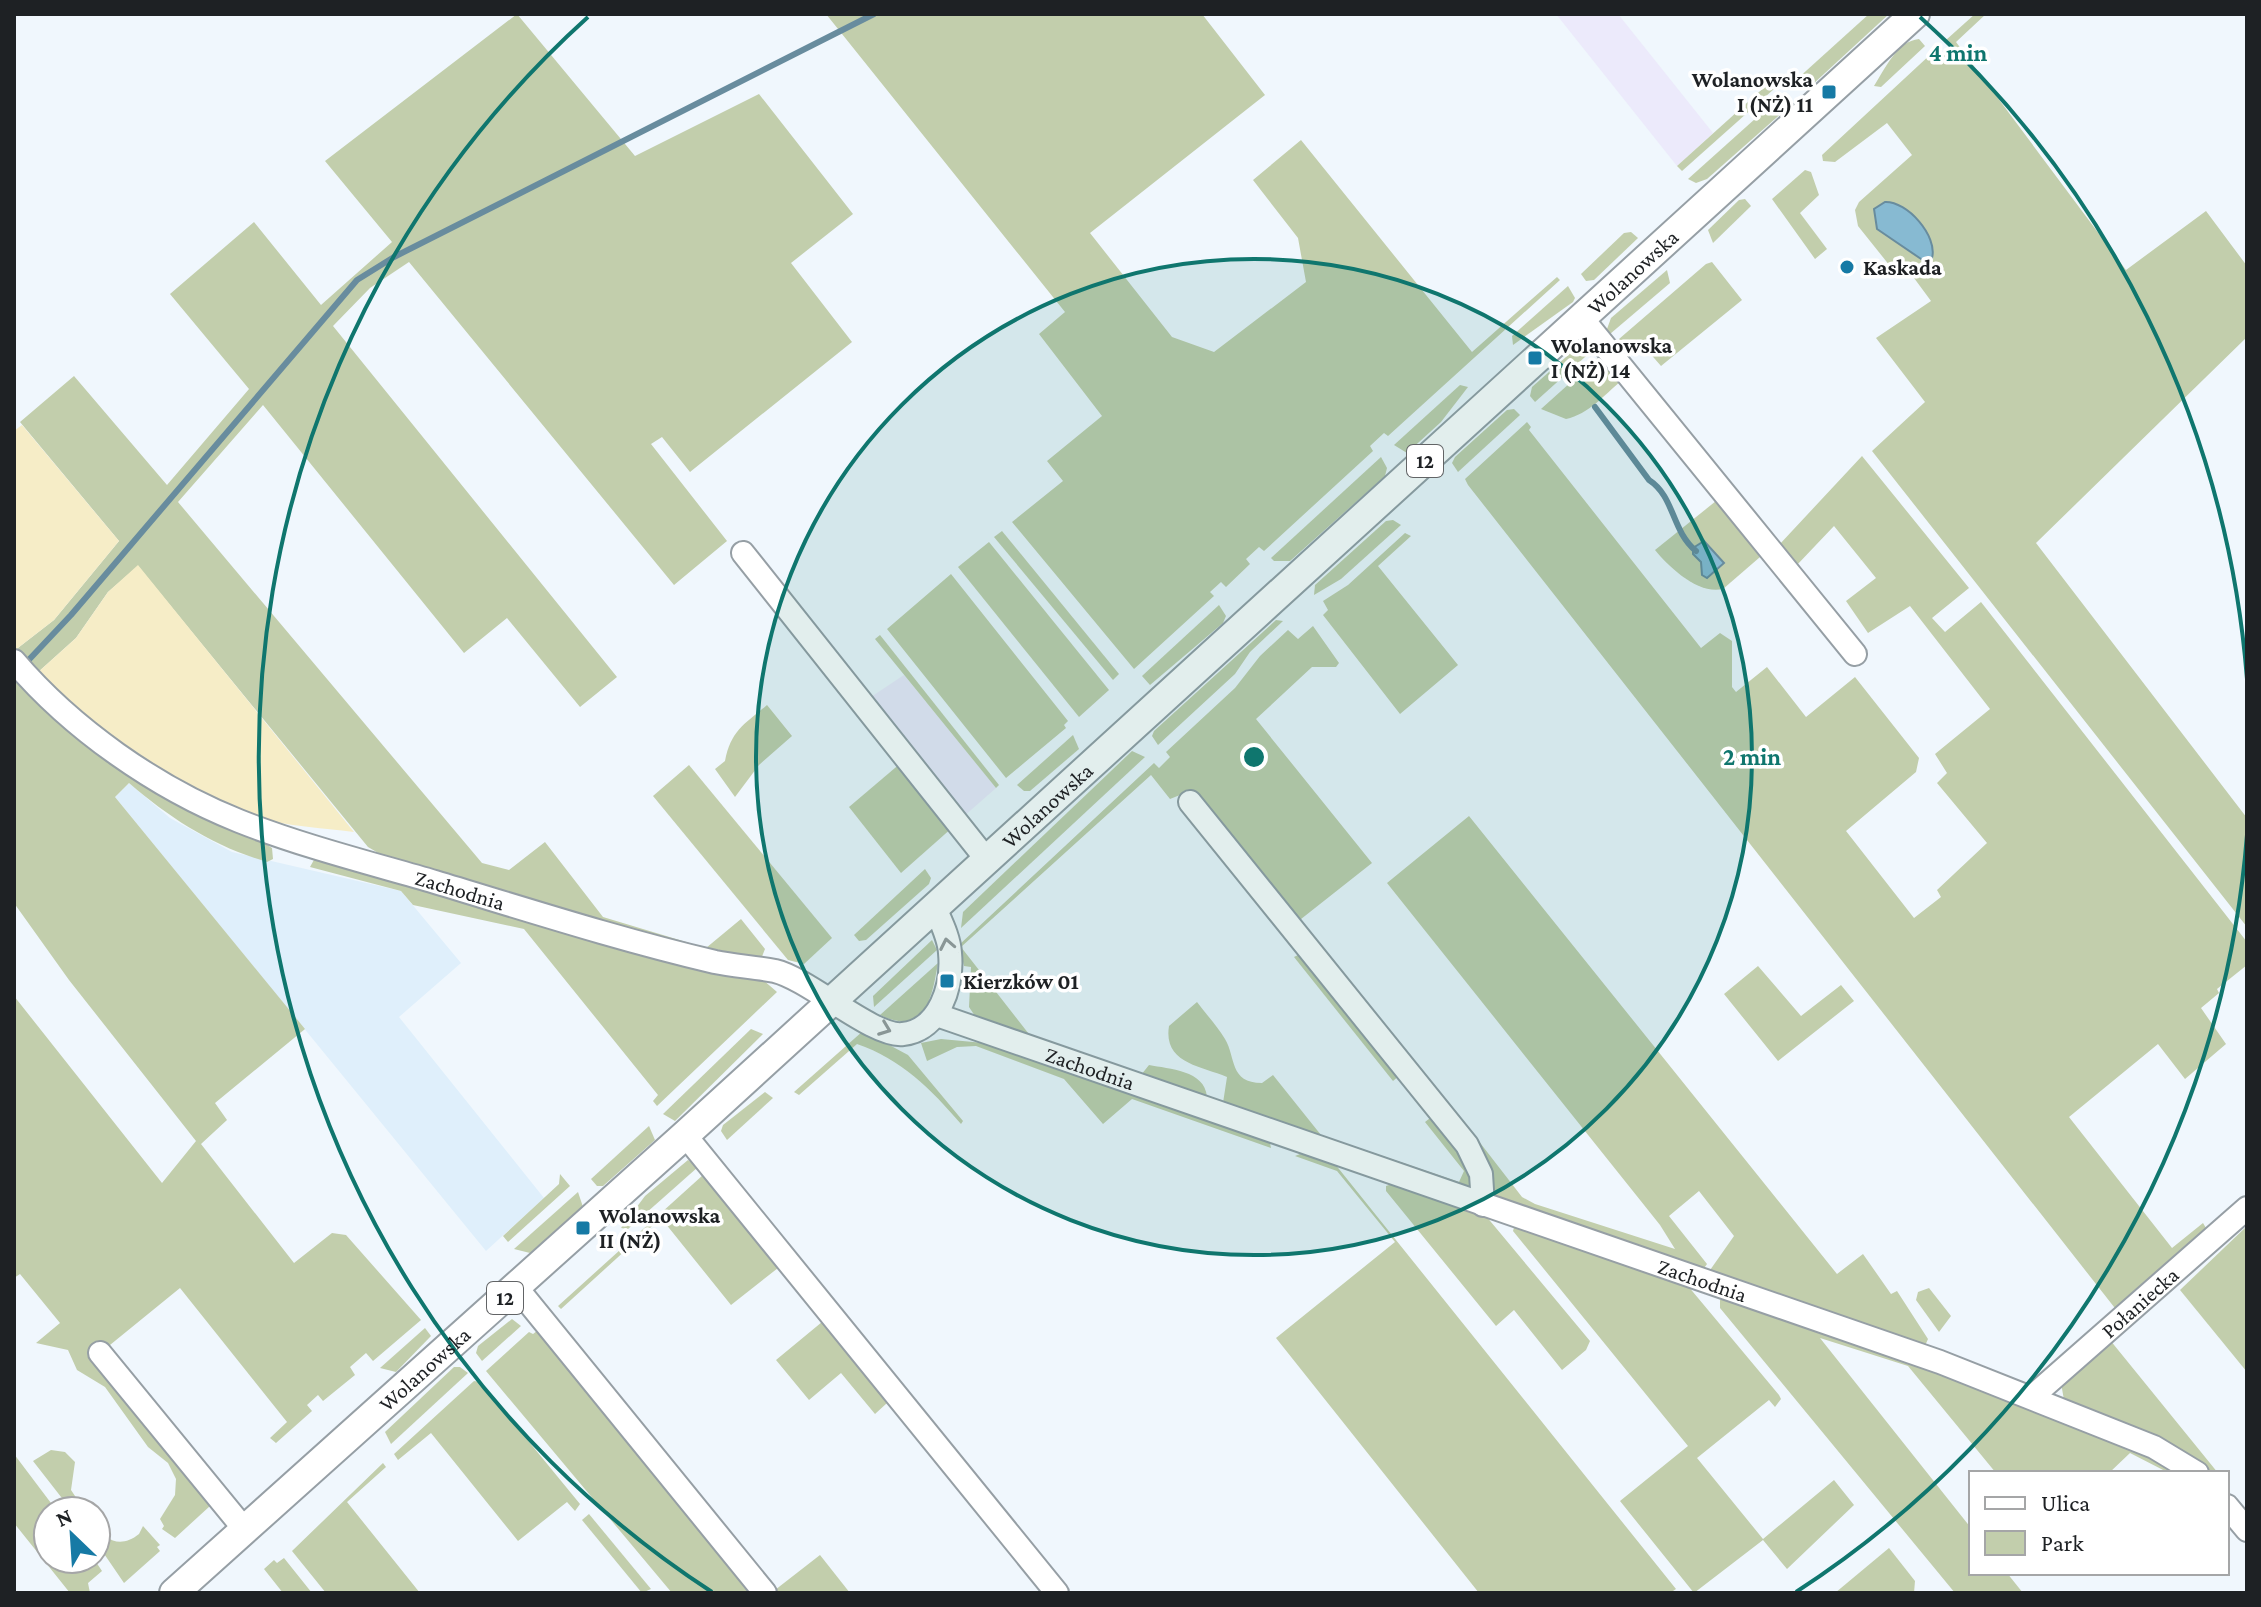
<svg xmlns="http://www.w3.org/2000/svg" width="2261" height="1607" font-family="'Crimson Pro',serif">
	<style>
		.commercial { fill: #eceafb }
		.built { fill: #dfeffb }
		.green { fill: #c2ceac }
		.sand { fill: #f6edc7 }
		.water { fill: #87bad2; stroke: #688c9e; stroke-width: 2 }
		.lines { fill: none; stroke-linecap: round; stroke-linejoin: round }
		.stream { stroke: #688c9e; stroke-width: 6 }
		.minor-casing { stroke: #969fa5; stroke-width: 26 }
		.major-casing { stroke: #969fa5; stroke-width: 32 }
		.minor { stroke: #fff; stroke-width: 22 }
		.major { stroke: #fff; stroke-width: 28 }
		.oneway { stroke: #9a9b9c }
		.ring { fill: none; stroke: #0f766e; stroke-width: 4 }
		.poi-dot { fill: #167aa5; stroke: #fff; stroke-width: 3 }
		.labels { text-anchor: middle; stroke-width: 7; stroke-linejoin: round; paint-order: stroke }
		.shield { fill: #fff; stroke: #626466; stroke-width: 2 }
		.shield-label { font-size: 20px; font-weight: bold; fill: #1e2124 }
		.poi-label { font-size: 22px; font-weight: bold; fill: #1e2124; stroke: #fff; text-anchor: start }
		.street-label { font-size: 22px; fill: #1e2124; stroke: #fff }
		.centre { fill: #0f766e; stroke: #fff; stroke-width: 4 }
		.ring-label { font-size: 24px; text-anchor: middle; font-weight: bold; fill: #0f766e; stroke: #fff; stroke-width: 7; stroke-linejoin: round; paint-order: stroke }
	</style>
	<rect width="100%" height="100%" fill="#f0f7fd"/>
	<!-- commercial -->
	<g class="commercial">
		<path d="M1556,14H1618L1713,133L1677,166Z"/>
		<path d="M904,675L996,788L963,817L868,699Z"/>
	</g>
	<!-- built -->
	<path class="built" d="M129,783L170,818L232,852L401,891L461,963L399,1017L544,1198L486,1251L115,797Z"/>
	<!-- green -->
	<g class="green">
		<path d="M517,14L635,156L759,94L853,214L791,263L852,342L690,472L662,437L651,444L727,541L674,585L409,262L370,288L333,326L617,677L580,707L507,618L464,653L263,405L178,502L482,863L509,870L545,842L603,917L706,948L741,919L765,949L761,959L728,957L478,886L380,854L368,847L138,566L108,592L76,638L36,674L14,651L54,620L119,541L20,422L74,376L167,485L249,389L170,294L254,222L321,305L392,242L325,161Z"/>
		<path d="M826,14H1202L1265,95L1090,233L1172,337L1214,352L1306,282L1298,238L1253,180L1301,140L1472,352L1557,277L1560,280L1388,436L1384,433L1370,446L1373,451L1264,551L1259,547L1246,559L1250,564L1226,587L1221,582L1210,592L1214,596L1134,669L1012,522L1063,481L1047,461L1102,416L1039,334L1065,312Z"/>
		<path d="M1869,14H1889L1812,85H1801L1796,80Z"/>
		<path d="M1975,14H1986L1956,42L2126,270L2206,211L2247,266V337L2036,543L2247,818V927L1872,451L1925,402L1876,338L1931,301L1900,259L1890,266L1858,226L1855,210L1859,202L1912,155L1887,123L1835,162L1823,161L1822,155L1932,53L1937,58L1950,46L1946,40Z"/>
		<path d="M1919,39L1925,46L1881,87L1874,86C1885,69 1897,41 1919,39Z"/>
		<path d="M1769,83L1774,89L1682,171L1677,166Z"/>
		<path d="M1784,93L1789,103L1785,110L1707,179L1696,183L1688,179Z"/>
		<path d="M1805,170L1811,172L1819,195L1800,213L1827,249L1815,259L1772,199Z"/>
		<path d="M1745,199L1751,206L1713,243L1708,230L1739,200Z"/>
		<path d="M1631,232L1638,238L1594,280L1586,281L1581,274L1624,233Z"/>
		<path d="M1712,262L1742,300L1661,366L1641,343L1625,355L1619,339L1706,264Z"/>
		<path d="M1667,270L1670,283L1610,334L1607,329L1611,318Z"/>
		<path d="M1568,286L1575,298L1573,302L1513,345L1512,336Z"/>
		<path d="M1583,342L1595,348L1535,402L1530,396L1532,387Z"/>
		<path d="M1600,356L1621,381C1604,395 1589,414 1566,419L1541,409Z"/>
		<path d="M1460,385L1468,387L1441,422L1407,453L1394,445Z"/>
		<path d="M1514,409L1520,415L1458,472L1452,463L1455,457L1507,410Z"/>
		<path d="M1527,422L1531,427L1529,430L1701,648L1720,633L1732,641V687L1736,692L1767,667L1806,717L1855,677L1919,758L1916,772L1846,831L1914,918L1941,897L1937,890L1987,843L1937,783L1947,773L1935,754L1990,709L1910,606L1868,633L1846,601L1876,578L1834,526L1796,566L1779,545L1862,456L1969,588L1932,618L1945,632L1981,602L2247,942V965L2217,989L2219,993L2201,1008L2226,1044L2185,1079L2158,1044L2069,1117L2172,1248L2203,1223L2209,1233L2118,1312L1468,485L1465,479Z"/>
		<path d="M1381,457L1387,468L1385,476L1290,561H1274L1271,558Z"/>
		<path d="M1716,501L1760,557L1723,589C1698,595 1669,567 1655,550Z"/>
		<path d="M1393,520L1401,525L1341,579L1314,595L1315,585L1386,521Z"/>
		<path d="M1002,531L1119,674L1113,680L994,537Z"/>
		<path d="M1405,533L1411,536L1378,566L1458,665L1400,714L1323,615L1328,610L1323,601L1348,585Z"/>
		<path d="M989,542L1109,690L1079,717L958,567Z"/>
		<path d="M951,574L1068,721L1064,725L1066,728L1006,778L887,629Z"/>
		<path d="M1219,605L1226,616L1223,623L1150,685L1142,676Z"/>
		<path d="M1276,620L1283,621L1250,652L1235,674L1158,745L1152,736L1154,731Z"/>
		<path d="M1313,626L1339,663L1336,667H1312L1256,719L1372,863L1296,923L1185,793L1170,799L1151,775L961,947L1032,1038L972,1021L975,1016L969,1007L971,967L964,966L959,945L1154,763L1159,768L1170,757L1166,752L1235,688L1260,656L1288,630L1298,639Z"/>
		<path d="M880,635L999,785L996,788L875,639Z"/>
		<path d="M14,678L44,705L272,848L273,859L267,862C213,846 171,819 129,783L115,797L305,1029L215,1103L227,1120L201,1144L294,1263L332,1233L346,1235L421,1320L373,1361L366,1353L350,1367L355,1375L323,1401L318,1395L307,1405L312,1411L276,1443L270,1438L287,1422L180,1288L94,1358L210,1506L175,1538L162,1529L164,1526L160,1519L175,1495L176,1479L168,1463L148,1447L105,1387L77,1370L68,1350L36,1343L60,1323L20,1274L14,1278V996L162,1183L196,1141L69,980L14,903Z"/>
		<path d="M767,705L792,736L759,765L735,797L715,769L725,761C731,730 745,724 767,705Z"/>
		<path d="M1073,735L1079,749L1030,791H1024L1017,785Z"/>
		<path d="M1132,751L1145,757L961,928L963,912Z"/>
		<path d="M902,762L953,827L901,873L849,807Z"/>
		<path d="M689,765L832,938L804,964L788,960L653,796Z"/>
		<path d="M1469,816L1837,1274L1863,1254L1891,1294L1897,1291L1928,1339L1924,1348L1708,1273L1734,1236L1699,1191L1669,1216L1707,1264L1702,1271L1497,1201L1492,1185L1445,1107L1450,1104L1522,1197L1535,1204L1675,1249L1660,1225L1387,883Z"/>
		<path d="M315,858L761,978L777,992L657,1106L653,1101L658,1095L524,929L413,905L401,891L310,867Z"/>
		<path d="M925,869L931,878L929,884L866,940L859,941L854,935Z"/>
		<path d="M932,940L937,950L874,1007L873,996Z"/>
		<path d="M1298,955H1304L1401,1074L1393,1081L1294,957Z"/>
		<path d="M938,963C932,998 925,1037 880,1015Z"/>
		<path d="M1758,966L1801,1016L1841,985L1854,1001L1778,1061L1724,994Z"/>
		<path d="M1197,1002C1206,1014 1217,1026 1225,1039C1236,1057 1229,1083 1262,1083L1273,1075L1321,1135L1459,1182L1464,1171L1425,1122L1434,1115L1467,1158L1473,1182L1465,1189L1223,1103L1227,1077C1200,1066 1163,1063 1169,1026Z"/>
		<path d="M751,1029L763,1034L675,1121L663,1114Z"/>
		<path d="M863,1031L908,1055L963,1121L961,1124C931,1089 901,1059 857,1044L799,1095L794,1092Z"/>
		<path d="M941,1039L984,1043L1270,1143L1271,1148L1132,1099L1103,1124L1064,1079L976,1046L957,1047L927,1061L921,1043Z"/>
		<path d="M1149,1065C1169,1069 1205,1070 1207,1097L1141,1075Z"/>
		<path d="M765,1092L773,1098L727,1140L721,1131L723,1125Z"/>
		<path d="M649,1126L655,1140L603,1186H597L591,1179Z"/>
		<path d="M1300,1154L1334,1163L1339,1169L1676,1589L1670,1593H1479L1276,1338L1395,1242L1337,1171L1295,1156Z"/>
		<path d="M688,1160L698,1167L628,1229L621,1228L645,1196Z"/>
		<path d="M560,1174L570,1186L508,1242L503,1236L559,1184Z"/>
		<path d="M703,1175L782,1263L778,1268L731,1305L661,1218L561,1309L558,1306Z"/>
		<path d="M1392,1184L1486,1216L1590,1341L1586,1350L1562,1370L1514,1310L1496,1326L1386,1191V1186Z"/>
		<path d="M578,1192L583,1207L530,1253L514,1249Z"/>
		<path d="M1515,1224L1683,1280L1779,1395L1781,1399L1775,1407L1769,1400L1697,1458L1763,1539L1834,1480L1854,1505L1787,1569L1763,1540L1694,1593L1620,1501L1688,1446L1513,1231Z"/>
		<path d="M2247,1226V1372L2180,1290Z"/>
		<path d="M1929,1288L1951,1316L1939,1332L1916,1300L1918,1292Z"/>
		<path d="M1725,1299C1877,1353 2035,1399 2179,1473H2169L2130,1453L2109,1473H1996L1908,1366L1820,1338L1971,1528V1573H2007L2023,1593H1955L1720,1308V1300Z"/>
		<path d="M512,1319L521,1326L482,1361L476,1353L478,1346Z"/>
		<path d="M822,1322L887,1403L875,1414L841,1373L809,1400L776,1360Z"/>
		<path d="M542,1327L757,1593H672L486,1371L529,1332L533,1334Z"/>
		<path d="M425,1328L431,1336L396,1372L380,1368Z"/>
		<path d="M2110,1340L2218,1473H2208C2175,1434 2110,1419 2064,1400L2061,1383Z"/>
		<path d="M454,1367H460L468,1373L391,1444L385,1432Z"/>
		<path d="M474,1381L480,1382L580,1504L575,1511L567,1502L518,1541L431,1433L398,1460L394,1454Z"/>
		<path d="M51,1450L65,1452L75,1462L71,1490L85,1511H72L33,1461Z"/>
		<path d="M14,1454L57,1511H48V1559H94L102,1571L88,1583L90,1593H70L14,1523Z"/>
		<path d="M383,1463L386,1467L347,1502L420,1593H326L292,1551Z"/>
		<path d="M589,1514L651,1589L642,1593L582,1520Z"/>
		<path d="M96,1524C105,1542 122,1548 139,1534L143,1526L160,1545L157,1547L160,1551L124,1583L96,1542Z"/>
		<path d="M1889,1548L1915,1581L1914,1593H1835Z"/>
		<path d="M820,1555L850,1593H778L775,1590Z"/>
		<path d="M284,1558L312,1593H283L264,1569L274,1560L277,1563Z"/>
	</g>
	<!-- sand -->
	<g class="sand">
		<path d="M22,425L119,541L54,620L14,651V431Z"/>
		<path d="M138,565L354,832C322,828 288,826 257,818C192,802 88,719 36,674L76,638L108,592Z"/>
	</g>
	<!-- water -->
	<g class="water">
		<path d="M1885,202C1907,201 1938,236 1932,258L1924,261L1877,229L1874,209Z"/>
		<path d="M1704,541L1724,563L1707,578L1702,575L1701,562L1693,554V548Z"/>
	</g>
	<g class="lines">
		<!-- stream -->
		<g class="stream">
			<path d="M1595,407L1649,480C1675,497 1671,530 1696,551"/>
			<path d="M23,666L71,615L357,280L394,257L874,14"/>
		</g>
		<!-- minor casing -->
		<g class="minor-casing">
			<g id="minor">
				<path d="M1581,317L1855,654"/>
				<path d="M743,553L987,860"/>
				<path id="s1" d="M14,661C72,729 156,788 239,821C302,846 370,863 435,882C528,910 621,940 715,962C734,966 755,967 775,971C809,979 874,1038 903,1034C940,1030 953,985 950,953C949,937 941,922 935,908"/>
				<path d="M1190,802L1467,1145L1481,1174L1483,1205"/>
				<path id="s2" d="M937,1015L1940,1362L2154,1447L2197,1473"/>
				<path d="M685,1135L1057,1593"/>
				<path d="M516,1287L765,1593"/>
				<path d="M100,1353L245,1530"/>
				<path id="s3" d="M2033,1396L2247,1208"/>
				<path d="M2227,1506L2247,1530"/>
			</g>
		</g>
		<!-- major casing -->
		<g class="major-casing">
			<g id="major">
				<path id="s4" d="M174,1593L685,1135L1915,14"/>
			</g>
		</g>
		<!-- minor -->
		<use href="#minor" class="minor"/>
		<!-- major -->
		<use href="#major" class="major"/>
	</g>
	<!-- one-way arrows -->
	<defs><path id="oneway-chevron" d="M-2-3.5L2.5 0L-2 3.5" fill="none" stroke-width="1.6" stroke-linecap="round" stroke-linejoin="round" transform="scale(2)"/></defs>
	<g class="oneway">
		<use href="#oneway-chevron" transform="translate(947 944) rotate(-101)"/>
		<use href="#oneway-chevron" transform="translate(885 1029) rotate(21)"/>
	</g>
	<!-- distance rings -->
	<circle cx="1254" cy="757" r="498" fill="#0f766e" fill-opacity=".12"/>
	<g class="ring">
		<circle cx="1254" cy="757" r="498"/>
		<path d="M2247 835A996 996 0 0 1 1796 1592M712 1592A996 996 0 0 1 588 17M1920 17A996 996 0 0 1 2247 679"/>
	</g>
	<!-- markers -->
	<g class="poi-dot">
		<rect x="1821" y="84" width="16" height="16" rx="4"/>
		<circle cx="1847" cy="267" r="8"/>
		<rect x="1527" y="350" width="16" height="16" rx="4"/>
		<rect x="939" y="973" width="16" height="16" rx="4"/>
		<rect x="575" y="1220" width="16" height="16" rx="4"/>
	</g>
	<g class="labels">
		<!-- shield labels -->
		<g class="shield">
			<rect x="1407" y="445" width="36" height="32" rx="6"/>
			<rect x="487" y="1282" width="36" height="32" rx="6"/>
		</g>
		<g class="shield-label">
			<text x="1425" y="468">12</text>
			<text x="505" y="1305">12</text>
		</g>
		<!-- poi labels -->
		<g class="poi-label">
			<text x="1813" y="87" text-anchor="end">Wolanowska<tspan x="1813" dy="25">I (NŻ) 11</tspan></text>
			<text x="1863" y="275">Kaskada</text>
			<text x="1551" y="353">Wolanowska<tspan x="1551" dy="25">I (NŻ) 14</tspan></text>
			<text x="963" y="989">Kierzków 01</text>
			<text x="599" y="1223">Wolanowska<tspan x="599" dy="25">II (NŻ)</tspan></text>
		</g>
		<!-- street labels -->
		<g class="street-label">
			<text dy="8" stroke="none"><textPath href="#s4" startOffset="1968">Wolanowska</textPath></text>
			<text dy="8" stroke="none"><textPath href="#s4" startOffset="1176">Wolanowska</textPath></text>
			<text dy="8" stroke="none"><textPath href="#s1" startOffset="510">Zachodnia</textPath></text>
			<text dy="8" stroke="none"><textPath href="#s2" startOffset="162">Zachodnia</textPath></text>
			<text dy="8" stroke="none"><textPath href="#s2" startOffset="810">Zachodnia</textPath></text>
			<text dy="8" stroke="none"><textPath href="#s3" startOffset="142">Połaniecka</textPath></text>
			<text dy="8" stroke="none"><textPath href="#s4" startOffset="336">Wolanowska</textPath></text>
		</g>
	</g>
	<circle cx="1254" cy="757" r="12" class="centre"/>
	<g class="ring-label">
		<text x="1958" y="61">4 min</text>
		<text x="1752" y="765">2 min</text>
	</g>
	<!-- border -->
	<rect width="2261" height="1607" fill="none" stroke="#1e2124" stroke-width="32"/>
	<!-- legend -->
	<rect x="1969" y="1471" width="260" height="104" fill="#ffffff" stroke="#a5a6a7" stroke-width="2"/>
	<rect x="1985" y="1497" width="40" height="12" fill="#ffffff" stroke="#a5a6a7" stroke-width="2"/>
	<text x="2041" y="1511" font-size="24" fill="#1e2124">Ulica</text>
	<rect x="1985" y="1531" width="40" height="24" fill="#c2ceac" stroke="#a5a6a7" stroke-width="2"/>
	<text x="2041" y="1551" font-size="24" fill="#1e2124">Park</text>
	<!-- north arrow -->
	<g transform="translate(72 1535) rotate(335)"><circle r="38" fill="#ffffff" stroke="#a5a6a7" stroke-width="2"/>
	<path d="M0-6L14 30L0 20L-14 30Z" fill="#167aa5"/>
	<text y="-12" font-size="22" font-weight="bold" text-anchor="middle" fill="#1e2124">N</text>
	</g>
</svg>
